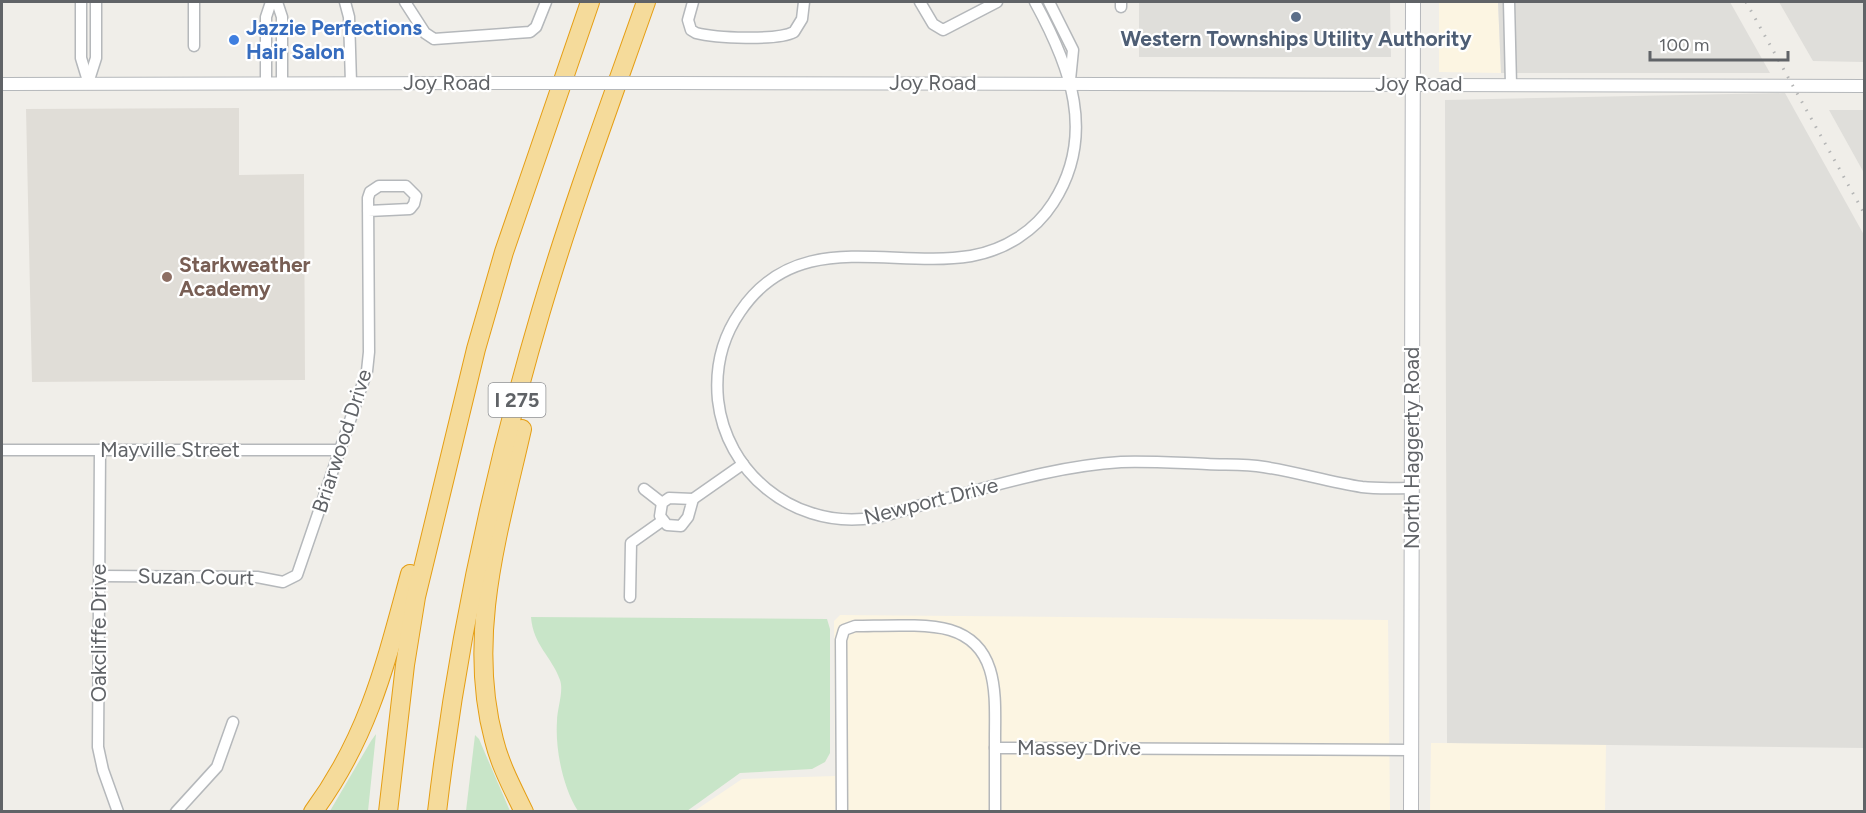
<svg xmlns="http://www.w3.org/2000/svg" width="1866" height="813" font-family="Figtree,sans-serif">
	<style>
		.commercial { fill: #fcf5e2 }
		.industrial { fill: #dfdeda }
		.education { fill: #e0ddd7 }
		.green { fill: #c8e5c8 }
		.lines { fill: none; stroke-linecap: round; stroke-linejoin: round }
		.minor-casing { stroke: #b5b8bb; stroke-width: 13 }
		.tertiary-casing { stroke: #b5b8bb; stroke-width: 14 }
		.secondary-casing { stroke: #b5b7bb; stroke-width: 16 }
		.motorway-casing { stroke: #e59e14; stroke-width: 20 }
		.minor { stroke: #fff; stroke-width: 10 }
		.tertiary { stroke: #fff; stroke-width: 12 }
		.secondary { stroke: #fff; stroke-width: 14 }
		.motorway { stroke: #f5db9b; stroke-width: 18 }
		.rail { stroke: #b4b5b5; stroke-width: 3; stroke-dasharray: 1.5 8; stroke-linecap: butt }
		.tertiary-bridge-casing { stroke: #b5b8bb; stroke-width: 14; stroke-linecap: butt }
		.tertiary-bridge { stroke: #fff; stroke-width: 12 }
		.service-dot { fill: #5c6f8a; stroke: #fff; stroke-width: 2 }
		.shop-dot { fill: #3f7fe0; stroke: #fff; stroke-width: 2 }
		.education-dot { fill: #8d6e63; stroke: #fff; stroke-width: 2 }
		.labels { text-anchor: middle; stroke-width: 4.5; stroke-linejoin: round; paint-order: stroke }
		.shield { fill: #fff; stroke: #909295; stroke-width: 1.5 }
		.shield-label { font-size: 20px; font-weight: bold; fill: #606367 }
		.shop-label { font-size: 21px; font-weight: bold; fill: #366cbe; stroke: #fff; text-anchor: start }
		.service-label { font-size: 21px; font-weight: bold; fill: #4e5e75; stroke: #fff }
		.street-label { font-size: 21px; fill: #606367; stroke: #fff }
		.education-label { font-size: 21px; font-weight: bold; fill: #785e54; stroke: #fff; text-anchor: start }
	</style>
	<rect width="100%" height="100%" fill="#f0eee9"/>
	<!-- commercial -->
	<g class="commercial">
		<path d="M1439,2H1498L1501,73L1439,72Z"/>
		<path d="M840,615L1388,620L1390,811L693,812L742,779L835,776L834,621Z"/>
		<path d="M1431,743L1606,744L1605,811L1430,812Z"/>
	</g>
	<!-- industrial -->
	<g class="industrial">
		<path d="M1139,2H1390L1391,57H1139Z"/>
		<path d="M1498,2H1730L1770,73H1501Z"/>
		<path d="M1779,2H1864V62L1813,61Z"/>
		<path d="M1785,93L1864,235V748L1447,743L1445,100Z"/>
		<path d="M1829,110H1864V173Z"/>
	</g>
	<!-- education -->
	<path class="education" d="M239,108V175L304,174L305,380L32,382L26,109Z"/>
	<!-- green -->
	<g class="green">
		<path d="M531,617L827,619L830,629V753L825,762L812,769L740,773L687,811H578C563,788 555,749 557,721C557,709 564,691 560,680C552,657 533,645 531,617Z"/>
		<path d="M376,734L368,811H330L371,741Z"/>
		<path d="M475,735L479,739L510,811H466Z"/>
	</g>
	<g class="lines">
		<!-- minor casing -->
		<g class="minor-casing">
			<g id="minor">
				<path d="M81,2V58L88,81"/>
				<path d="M277,2L282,17V83"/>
				<path d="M345,2L349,17L351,83"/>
				<path d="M405,2L425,33L434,39L530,32L536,27L546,2"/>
				<path d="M693,2L688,20L691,30L696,33C715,38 777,41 794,32L802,19L804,2"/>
				<path d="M920,2L933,24L943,30L997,2"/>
				<path d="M1035,2C1070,66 1097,135 1053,203C1035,231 1005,250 971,256C889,269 797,227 740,312C722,338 715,369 718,400C726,472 791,525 863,519C886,517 910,508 932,502C994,486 1056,466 1121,462C1149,461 1178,463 1207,464C1225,465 1245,464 1264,467C1297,472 1329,482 1362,487C1378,489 1395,488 1412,488"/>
				<path d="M1049,2L1073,50L1070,80"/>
				<path d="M1121,2V7"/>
				<path d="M1509,2L1511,85"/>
				<path d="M194,46V2"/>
				<path d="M88,83L96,58V2"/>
				<path d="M266,83V17L271,2"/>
				<path d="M2,450H339"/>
				<path d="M100,450L98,747L103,770L118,812"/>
				<path d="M644,489L662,503"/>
				<path d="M669,498L693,499L688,517L681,526L667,525L660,516L662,503Z"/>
				<path d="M693,499L743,464"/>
				<path d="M99,576L257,577L283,582L297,575L367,371L369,352L368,198L370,192L379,186H406L416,196L414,204L410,209L368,211"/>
				<path d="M630,597L631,543L662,521"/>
				<path d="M995,748L1411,750"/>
				<path d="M176,812L217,767L233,722"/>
				<path d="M842,812L841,640L844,630L855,626C881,626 926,623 950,630C1000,645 995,697 995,738C995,763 995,787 995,812"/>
			</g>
		</g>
		<!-- tertiary casing -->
		<g class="tertiary-casing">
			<g id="tertiary">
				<path d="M671,83L1864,86"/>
				<path d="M2,84L503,83"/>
			</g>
		</g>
		<!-- secondary casing -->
		<g class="secondary-casing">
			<path id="secondary" d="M1411,812L1413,2"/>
		</g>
		<!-- motorway casing -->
		<g class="motorway-casing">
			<g id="motorway">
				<path d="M522,429C499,531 466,635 494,740C500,765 513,789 524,812"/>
				<path d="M313,812C369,736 386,662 410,574"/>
				<path d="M388,812L405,665L416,597L476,349L504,252L590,2"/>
				<path d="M437,812C457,642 493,474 541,311C572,206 610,104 646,2"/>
			</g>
		</g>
		<!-- minor -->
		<use href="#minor" class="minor"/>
		<!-- tertiary -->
		<use href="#tertiary" class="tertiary"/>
		<!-- secondary -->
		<use href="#secondary" class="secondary"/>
		<!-- motorway -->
		<use href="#motorway" class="motorway"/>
		<!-- rail -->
		<path class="rail" d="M1746,2L1864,213"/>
		<!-- tertiary-bridge casing -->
		<g class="tertiary-bridge-casing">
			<path id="tertiary-bridge" d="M503,83H671"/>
		</g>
		<!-- tertiary-bridge -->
		<use href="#tertiary-bridge" class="tertiary-bridge"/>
	</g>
	<!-- markers -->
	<circle class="service-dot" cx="1296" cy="17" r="6"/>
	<circle class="shop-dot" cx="234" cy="40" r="6"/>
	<circle class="education-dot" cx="167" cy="277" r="6"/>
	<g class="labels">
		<!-- shield labels -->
		<rect class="shield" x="488.5" y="383" width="57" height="34" rx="4.5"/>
		<g class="shield-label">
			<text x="517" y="407">I 275</text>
		</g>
		<!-- shop labels -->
		<g class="shop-label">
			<text x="246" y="35">Jazzie Perfections<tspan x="246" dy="24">Hair Salon</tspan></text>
		</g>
		<!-- service labels -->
		<g class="service-label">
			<text x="1296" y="46">Western Townships Utility Authority</text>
		</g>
		<!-- street labels -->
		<g class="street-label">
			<text x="447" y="90">Joy Road</text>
			<text x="933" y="90">Joy Road</text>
			<text x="1419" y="91">Joy Road</text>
			<text transform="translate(342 441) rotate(-72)" y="7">Briarwood Drive</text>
			<text transform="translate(1412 448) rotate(-90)" y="7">North Haggerty Road</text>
			<text x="170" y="457">Mayville Street</text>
			<text transform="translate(931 501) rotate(-14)" y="7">Newport Drive</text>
			<text transform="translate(196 577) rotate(1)" y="7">Suzan Court</text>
			<text transform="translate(99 633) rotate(-90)" y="7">Oakcliffe Drive</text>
			<text x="1079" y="755">Massey Drive</text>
		</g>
		<!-- education labels -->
		<g class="education-label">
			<text x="179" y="272">Starkweather<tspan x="179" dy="24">Academy</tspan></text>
		</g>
	</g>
	<!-- border -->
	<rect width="1866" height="813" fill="none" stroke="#606367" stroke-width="6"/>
	<!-- scale -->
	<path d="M1650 51v9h138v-9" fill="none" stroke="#606367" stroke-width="3"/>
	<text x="1659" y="51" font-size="18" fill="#606367" stroke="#ffffff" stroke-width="4.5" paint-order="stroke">100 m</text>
</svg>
